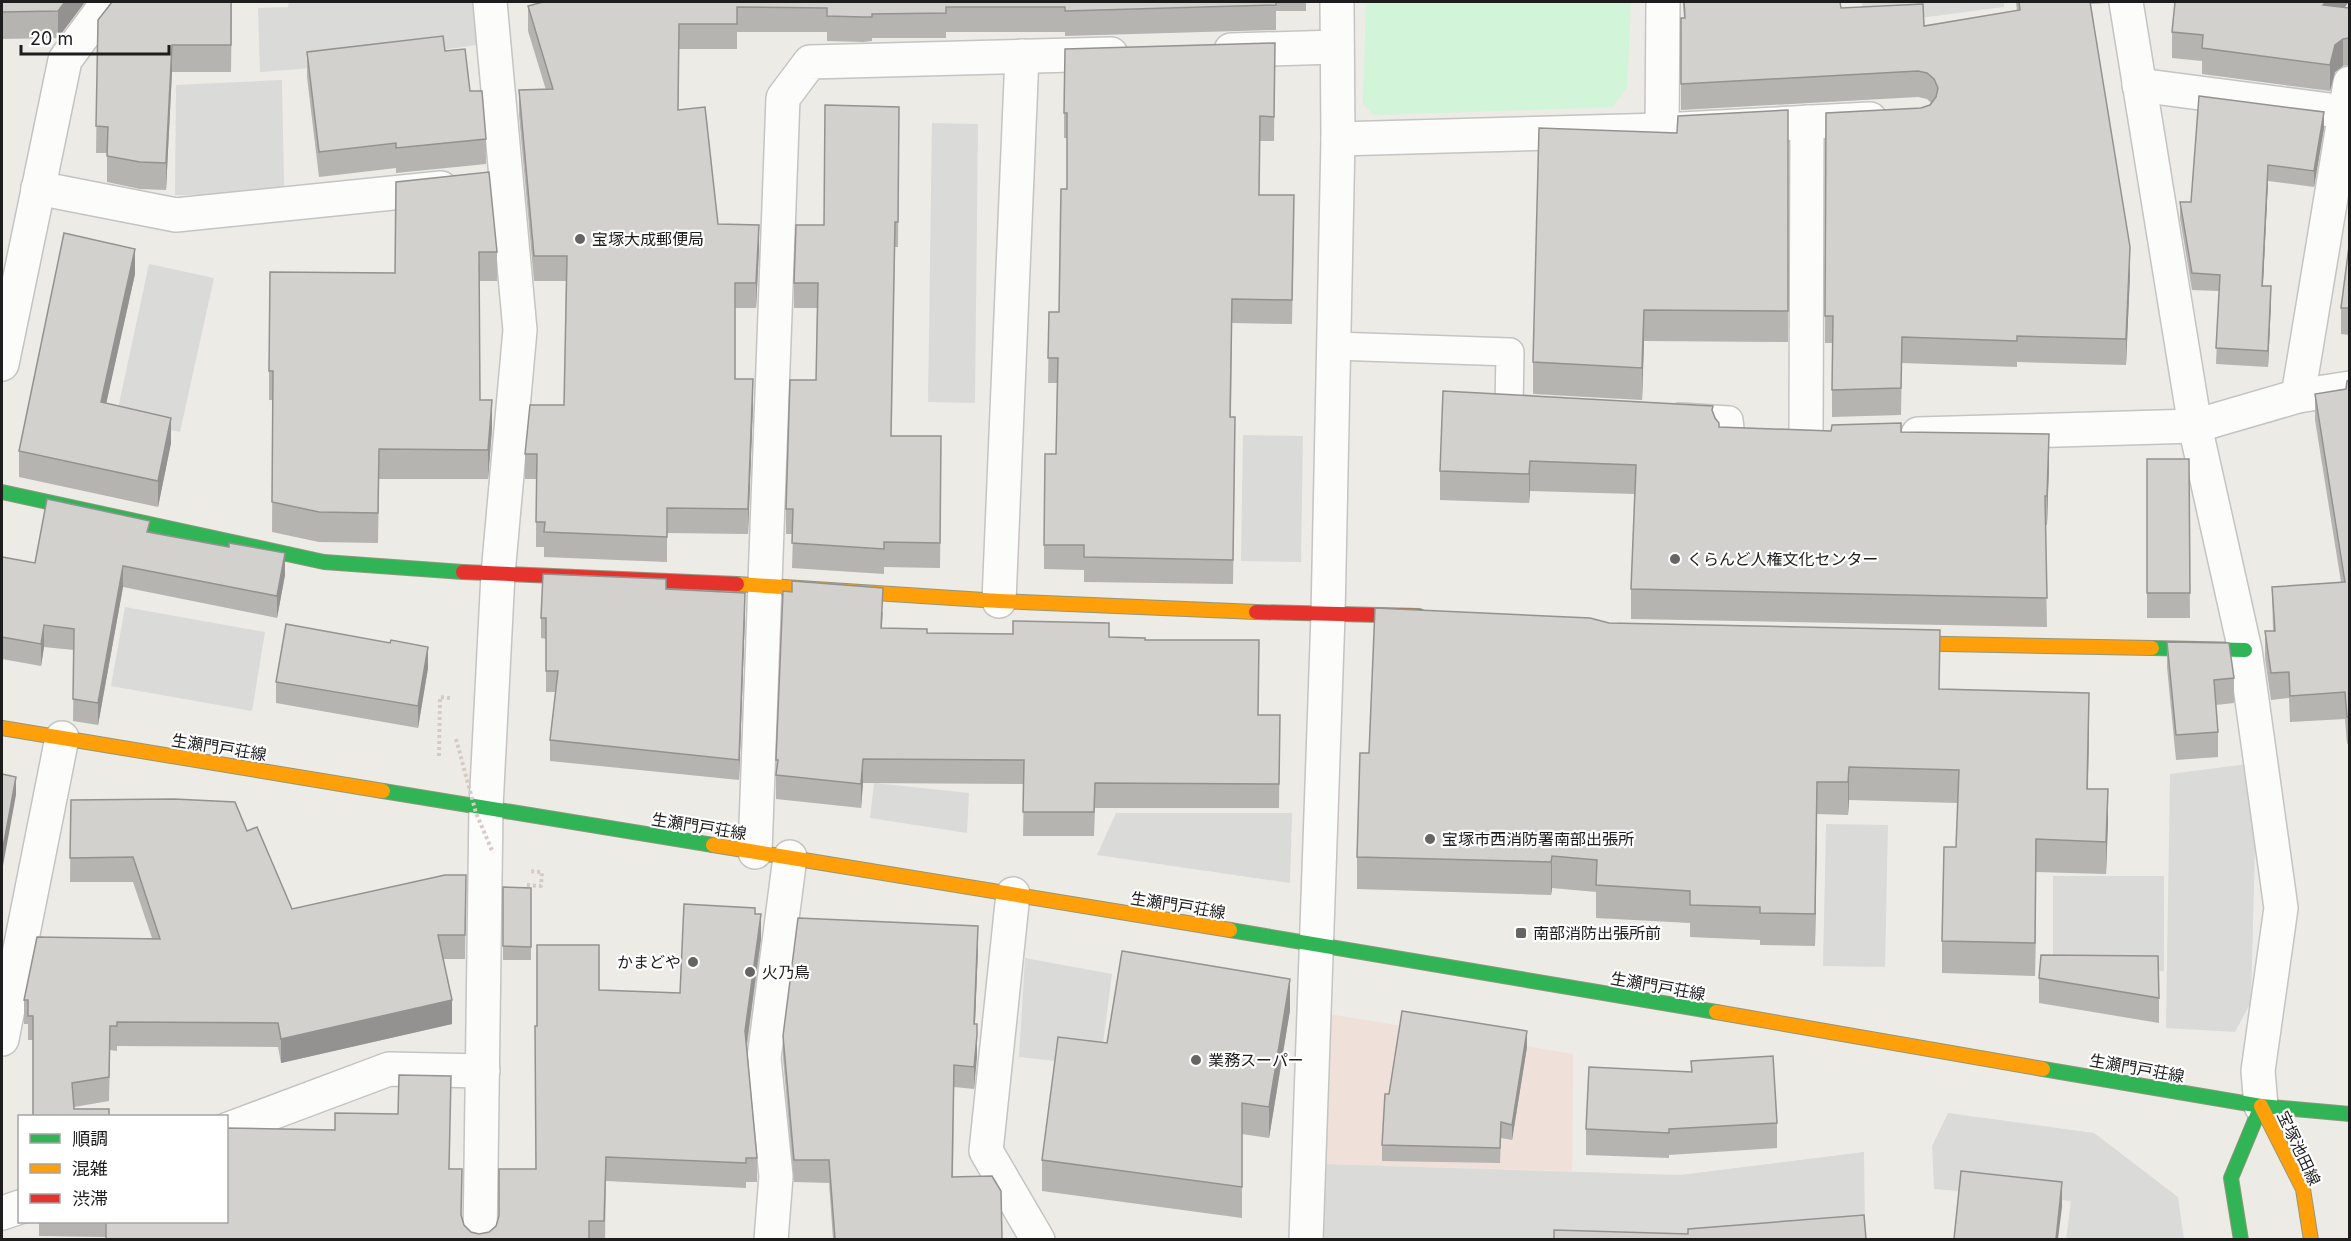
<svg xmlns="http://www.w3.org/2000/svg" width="2351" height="1241" font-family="Inter,'Noto Sans JP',sans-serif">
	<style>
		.commercial { fill: #efe0da }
		.park { fill: #d2f4d8 }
		.parking { fill: #dadad8 }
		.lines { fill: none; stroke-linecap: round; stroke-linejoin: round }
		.lane-casing { stroke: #c4c4c2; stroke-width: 30 }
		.street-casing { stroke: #c4c4c2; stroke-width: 36 }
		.fast-casing { stroke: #91977d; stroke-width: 16 }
		.slow-casing { stroke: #91977d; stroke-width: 16 }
		.jam-casing { stroke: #91977d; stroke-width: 16 }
		.path { stroke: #d7cac5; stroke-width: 4; stroke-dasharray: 3 3; stroke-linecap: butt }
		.lane { stroke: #fcfcfb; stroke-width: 27 }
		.street { stroke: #fcfcfb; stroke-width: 33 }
		.fast { stroke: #30b455; stroke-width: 14 }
		.slow { stroke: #ff9f0a; stroke-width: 14 }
		.jam { stroke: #e5322d; stroke-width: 14 }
		.path-bridge { stroke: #d7cac5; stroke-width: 4; stroke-dasharray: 3 3; stroke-linecap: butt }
		.wall { fill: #b5b4b0 }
		.shaded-wall { fill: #949290 }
		.building { fill: #d3d1cd; stroke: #949290; stroke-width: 1.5 }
		.poi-dot { fill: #656563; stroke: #fff; stroke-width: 2 }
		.labels { text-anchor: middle; stroke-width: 4.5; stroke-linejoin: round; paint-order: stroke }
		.poi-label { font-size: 16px; fill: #1d1d1d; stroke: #fff; text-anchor: start }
		.street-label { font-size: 16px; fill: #1d1d1d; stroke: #fff }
	</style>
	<rect width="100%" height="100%" fill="#ecebe6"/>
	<!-- commercial -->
	<path class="commercial" d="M1329,1014L1573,1054L1572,1171L1324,1164Z"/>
	<!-- park -->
	<path class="park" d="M1366,2H1631L1627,88L1612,107L1374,115L1363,104Z"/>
	<!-- parking -->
	<g class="parking">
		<path d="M289,2H473L477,45L301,69L260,72L258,8L288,7Z"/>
		<path d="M1862,2H2004V7L1865,25Z"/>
		<path d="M282,80L284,189L231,196L175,195L176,85Z"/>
		<path d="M932,123L978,124L975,403L928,402Z"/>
		<path d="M149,264L214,278L180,432L116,418Z"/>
		<path d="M1243,435L1303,436L1301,562L1241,561Z"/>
		<path d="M125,607L265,632L252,711L111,686Z"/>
		<path d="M2248,764L2256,809L2251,1002L2235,1032L2166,1028L2170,774Z"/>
		<path d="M874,783L969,793L967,833L870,818Z"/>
		<path d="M1116,813H1292L1290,883L1097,855Z"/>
		<path d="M1826,824L1888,825L1885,967L1823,966Z"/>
		<path d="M2053,876H2164V971L2053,970Z"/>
		<path d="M1025,958L1112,974L1100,1066L1019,1057Z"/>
		<path d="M1948,1113L2094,1133L2178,1197L2184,1239H2066L2071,1201L1934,1189L1932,1146Z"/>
		<path d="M1864,1152L1865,1234L1780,1240H1323L1324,1164L1680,1175Z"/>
	</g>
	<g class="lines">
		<!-- lane casing -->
		<g class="lane-casing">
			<g id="lane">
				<path d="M1334,346L1510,352L1509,408L1531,410"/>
				<path d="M1680,417L1729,420L1731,438"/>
			</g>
		</g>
		<!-- street casing -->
		<g class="street-casing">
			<g id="street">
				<path d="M2126,2L2195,426L2245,650L2281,908L2258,1071L2261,1106"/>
				<path d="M1231,50L1337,47"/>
				<path d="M2139,85L2345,112"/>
				<path d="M1662,130L1663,2"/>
				<path d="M1338,139L1662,130L1870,119"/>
				<path d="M38,188L176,215L441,188"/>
				<path d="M2,364L65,60L108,2"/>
				<path d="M2298,396L2350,83"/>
				<path d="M1918,434L2195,426L2298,396L2350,388"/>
				<path d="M1806,437L1807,122"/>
				<path d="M999,601L1022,56"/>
				<path d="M755,852L783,98L810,62L1111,54"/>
				<path d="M1013,894L986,1151L1038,1240"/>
				<path d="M2,1039L62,738"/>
				<path d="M226,1130L389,1069L483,1071"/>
				<path d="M2,1213L20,1207"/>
				<path d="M480,1240L486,807L498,574L520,330L490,2"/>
				<path d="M771,1240L776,1176L764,1058L790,857"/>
				<path d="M1306,1240L1328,615L1338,139L1337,2"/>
			</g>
		</g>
		<!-- fast casing -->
		<g class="fast-casing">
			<g id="fast">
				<path d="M2,492L324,562L463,572"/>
				<path d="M2152,648L2245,650"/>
				<path d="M383,791L713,845"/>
				<path d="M1230,930L1716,1012"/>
				<path d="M2043,1069L2261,1106L2350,1114"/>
				<path d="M2241,1240L2231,1178L2261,1106"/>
			</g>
		</g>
		<!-- slow casing -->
		<g class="slow-casing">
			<g id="slow">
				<path d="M737,584L999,601L1256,612"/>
				<path d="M1896,643L2152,648"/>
				<path d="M2,728L383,791"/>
				<path d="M713,845L1230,930"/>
				<path d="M1716,1012L2043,1069"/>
				<path d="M2261,1106L2303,1189L2311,1240"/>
			</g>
		</g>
		<!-- jam casing -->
		<g class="jam-casing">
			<g id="jam">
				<path d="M463,572L737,584"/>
				<path d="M1256,612L1419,616"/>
			</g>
		</g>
		<!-- path -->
		<g class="path">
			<path d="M439,756L440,697L450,698"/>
			<path d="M527,885L541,886L542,872L528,871"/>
		</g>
		<!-- lane -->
		<use href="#lane" class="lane"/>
		<!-- street -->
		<use href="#street" class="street"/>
		<!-- fast -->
		<use href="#fast" class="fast"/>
		<!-- slow -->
		<use href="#slow" class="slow"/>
		<!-- jam -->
		<use href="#jam" class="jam"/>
		<!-- path-bridge -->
		<path class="path-bridge" d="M456,739L476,813L493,853"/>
	</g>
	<!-- wall -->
	<g class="wall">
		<path d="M2,2H85L58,38L2,39Z"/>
		<path d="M232,2L231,72H172L166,190L140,189L107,182V153H96L98,20Z"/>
		<path d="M543,2H1306V11H1276V30L1065,36V32H946V38H872V41L863,42L827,41V32H737V49H679L678,110L718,224L759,249L756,308H735V379L753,404L748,534L667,533V562L544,557V547H536V479H525V454L564,405L566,281H534L519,115V90H546L528,31V6Z"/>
		<path d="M1683,2H1840L1841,8L1924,26L2017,11L2016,2H2108V3L2091,4L2130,274L2126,365L2017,362V367L1902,363L1901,415L1832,417V343H1825L1826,113L1921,108L1930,105L1931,103L1927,99L1918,97L1681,110V18H1684Z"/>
		<path d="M2145,2H2349L2345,7L2349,8V65L2343,66L2335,72L2330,91L2202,74V61L2172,58V32L2175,3H2145Z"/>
		<path d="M1275,43L1274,141H1260L1259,195L1294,220L1292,324L1232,323L1231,417L1235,441L1233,584L1084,582V570L1044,569V545L1056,454L1057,383H1048L1049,312H1059L1067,189V138H1064V113Z"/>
		<path d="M445,51L470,91L486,139V164L396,173V168L319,177L307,77V52Z"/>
		<path d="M899,107L898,247H895L891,436L941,461L940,568L884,567V574L792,568L793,534H786V509L816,380L817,308H794V283L824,225Z"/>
		<path d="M1788,110V342L1644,341L1642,400L1533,394V362Z"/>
		<path d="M2324,128L2314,187L2268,181L2263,286L2271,302L2268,367L2216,364L2219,291L2192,290L2180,218V202H2191Z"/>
		<path d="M396,182L497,252V281H479L480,400L492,429L488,479H379L378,543L319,542L272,532L273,400H269V371L395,273Z"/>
		<path d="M2349,246V335L2341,334V308Z"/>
		<path d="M135,274L106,403L171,443L158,507L19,477V451Z"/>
		<path d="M2349,380V743L2347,744L2345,719L2290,722L2289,698L2271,700L2265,658V631H2273L2272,587L2341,582L2315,420V394L2346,389Z"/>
		<path d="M1713,412L1719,427L1831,431L1901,432L2049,464L2047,525H2045L2047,627L1631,619V589L1635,494L1530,491L1529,503L1440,500V471Z"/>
		<path d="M2147,459H2189L2190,618H2147Z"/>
		<path d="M150,533L285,575L277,618L123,587L98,725L73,721L74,650L44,647L41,666L2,659V557L35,563Z"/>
		<path d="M666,589L745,614L739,780L550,761V740L556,692H546V639L541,638V618Z"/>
		<path d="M783,591L883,612L882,628L927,633L1109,637L1145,640L1258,715H1280L1279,808H1095L1094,836H1023L1024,784L863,783L861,808L776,799V775Z"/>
		<path d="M1609,623L1940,689L2089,725L2088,789L2108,821L2106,874L2036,872L2035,976L1942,973V941L1956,847L1958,803L1849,800L1848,815L1817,814L1815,946L1760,945V940L1690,937V923L1596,918V892L1552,888L1551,895L1357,889V857L1369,753Z"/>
		<path d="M2167,642L2234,678V703L2216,705L2218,732V757L2176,760L2167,667Z"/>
		<path d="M390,643L428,668L418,728L276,703V682Z"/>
		<path d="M71,800L247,831L292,909L466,875L465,959H443L452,1024L281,1063L278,1047L117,1046V1051L110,1050L109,1101L74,1107L33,1116V1040H28V1024H24V1000L152,938L133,882H70Z"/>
		<path d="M503,887L531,888V960H503Z"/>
		<path d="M755,914L761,939L747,1046L757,1158V1182H746V1188L606,1181L605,1239H106V1237L39,1236V1221H226L450,1169L464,1225L471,1232L479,1234L489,1232L496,1226L536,1169L537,1026L599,990L680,993Z"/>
		<path d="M978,948L975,1024L977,1046L974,1089L954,1087L953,1177L1002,1239H833L829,1183L794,1182L783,1058V1036Z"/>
		<path d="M2039,978L2159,998V1023L2039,1003Z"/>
		<path d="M1290,1010L1269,1138L1242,1134V1218L1042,1191V1160L1107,1043Z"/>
		<path d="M1527,1047L1512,1140L1501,1138L1500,1163L1382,1161V1145L1389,1094Z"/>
		<path d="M1691,1061L1777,1123V1148L1669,1155V1158L1586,1155V1129L1691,1072Z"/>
	</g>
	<!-- shaded-wall -->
	<g class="shaded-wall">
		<path d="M65,2H85L58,38V11Z"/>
		<path d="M2326,2H2349L2323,31V5Z"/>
		<path d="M2343,39V66L2335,72L2330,91V65L2335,45Z"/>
		<path d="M172,45V72L166,190V163Z"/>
		<path d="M2324,112V128L2314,187V171Z"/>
		<path d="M2268,165V181L2262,302V286Z"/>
		<path d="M759,225V249L756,308V283Z"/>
		<path d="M2130,247V274L2126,365V339Z"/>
		<path d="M135,249V274L101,427V402Z"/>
		<path d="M2271,286V302L2268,367V351Z"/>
		<path d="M1644,310V341L1642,400V368Z"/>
		<path d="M753,379V404L748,534V509Z"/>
		<path d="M492,400V429L488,479V450Z"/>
		<path d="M171,418V443L158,507V481Z"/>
		<path d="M2049,434V464L2047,525V496Z"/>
		<path d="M1530,461V491L1529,503V474Z"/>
		<path d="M285,553V575L277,618V596Z"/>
		<path d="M123,566V587L98,725V703Z"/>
		<path d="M745,593V614L739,780V760Z"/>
		<path d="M44,625V647L41,666V644Z"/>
		<path d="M428,647V668L418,728V706Z"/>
		<path d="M2089,693V725L2087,821V789Z"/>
		<path d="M863,759V783L861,808V784Z"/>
		<path d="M1849,767V800L1848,815V782Z"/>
		<path d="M16,777V795L2,871V853Z"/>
		<path d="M1817,782V814L1815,946V914Z"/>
		<path d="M2108,789V821L2106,874V842Z"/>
		<path d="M2036,839V872L2035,976V943Z"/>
		<path d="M1552,856V888L1551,895V862Z"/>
		<path d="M761,914V939L745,1056V1031Z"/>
		<path d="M978,926V948L974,1046V1024Z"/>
		<path d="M1290,979V1010L1269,1138V1107Z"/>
		<path d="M452,1000V1024L281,1063V1039Z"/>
		<path d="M977,1024V1057L974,1089V1067Z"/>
		<path d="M1527,1031V1047L1512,1140V1125Z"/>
		<path d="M2062,1182V1207L2058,1239H2056Z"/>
	</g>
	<!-- building -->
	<g class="building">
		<path d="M2,2H65L58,11L2,12Z"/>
		<path d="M112,2H231V45H172L166,163L140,162L107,156L108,127L96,126L98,20Z"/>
		<path d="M543,2H1276V5L1065,11V7H946V13L872,14V17H863L827,16V8L737,7V24H679L678,110L705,107L718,224L759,225L756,283H735V379H753L748,509L667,508V537L544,532L545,522H536L537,454H525L530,405H564L567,256H534L519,90L553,89L528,6Z"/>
		<path d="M1684,2H1840L1841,8L1923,4L1924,26L2020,10L2019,2H2090L2130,247L2126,339L2017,336V341L1902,337L1901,388L1832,390L1833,316H1825L1826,113L1921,108L1930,105L1936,97L1938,88L1934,79L1927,73L1918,71L1681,84V18H1685Z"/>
		<path d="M2175,2H2326L2323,5L2349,8V38L2343,39L2335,45L2330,65L2202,48L2203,35L2172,32Z"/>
		<path d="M443,36L445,51L465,49L470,91H482L486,139L396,148V143L319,152L307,52Z"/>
		<path d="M1275,43L1274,117L1260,116L1259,195H1294L1292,300L1232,299L1230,417H1235L1233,560L1084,557V545H1044L1045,454H1056L1058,358H1048L1049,312H1059L1061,189H1067V113H1064L1065,49Z"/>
		<path d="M2199,96L2324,112L2314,171L2268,165L2262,286H2271L2268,351L2216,348L2220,275L2192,273L2180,202H2191Z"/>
		<path d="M825,105L899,107L898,222H895L891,436H941L940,543L884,542V549L792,543L793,509H786L790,380H816L818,283H794L796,225H824Z"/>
		<path d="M1788,110V311L1644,310L1642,368L1533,362L1539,128L1677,133L1678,116Z"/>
		<path d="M489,172L497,252H479L480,400H492L488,450L379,449L378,513L319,512L272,502L273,371H269L270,272L395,273L396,182Z"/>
		<path d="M64,233L135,249L101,402L171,418L158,481L19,451Z"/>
		<path d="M2349,246V308H2341Z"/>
		<path d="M2349,380V717H2347L2345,692L2290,696L2289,672L2271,673L2265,631H2275L2272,587L2345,582L2315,394L2346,389L2347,381Z"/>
		<path d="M1443,391L1713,406L1712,410L1715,418L1719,423V427L1831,431L1832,425L1901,423V432L2049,434L2047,496H2045L2047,598L1631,589L1636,465L1530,461L1529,474L1440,471Z"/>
		<path d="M2147,459H2189L2190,593H2147Z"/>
		<path d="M47,499L150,521L147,532L229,547V543L285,553L277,596L123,566L98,703L73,699L74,629L44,625L41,644L2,637V557L35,563Z"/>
		<path d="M543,574L666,579V589L745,593L739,760L550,740L558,671H546V618H541Z"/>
		<path d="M792,581L883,588L881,628L927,629V633L1013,634V621L1109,623V637L1145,638V640H1259L1258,715H1280L1279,784L1095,783L1094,812H1023L1024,760L863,759L861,784L776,775L778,760H776L783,591L792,592Z"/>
		<path d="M1375,608L1590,618L1609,623L1940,630L1939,689L2089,693L2087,789H2108L2106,842L2036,839L2035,943L1942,941L1944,847H1956L1959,770L1849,767L1848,782H1817L1815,914L1760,913V907L1690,905V891L1596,885L1597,860L1552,856L1551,862L1357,857L1360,753H1369Z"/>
		<path d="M286,624L390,643L391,640L428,647L418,706L276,682Z"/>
		<path d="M2167,642L2229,643L2234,678L2214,680L2218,732L2176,735Z"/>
		<path d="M2,774L16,777L2,853Z"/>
		<path d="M174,799L235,802L247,831L257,827L292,909L445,875H466L465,935H438L452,1000L281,1039L278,1023L117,1022V1026H110L109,1077L72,1083L74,1109H109V1116H33V1016H28V1000H24L37,937L160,939L133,857L70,858L71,800Z"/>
		<path d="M503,887L531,888V947L503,946Z"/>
		<path d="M684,904L755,908V914H761L745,1031L757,1158H746V1163L606,1157L604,1221H589V1239H106V1221H226V1128L335,1130V1113L398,1114L399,1075L451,1076L449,1169H462L461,1215L464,1225L471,1232L479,1234L489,1232L496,1226L499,1216V1169H536L535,1026H537V945H599V990L680,993Z"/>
		<path d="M798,918L978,926L974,1024H977V1035L974,1067L954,1065L952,1177L992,1176L1001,1191L1002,1239H835L829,1160H794L783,1036Z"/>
		<path d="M1122,951L1290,979L1269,1107L1242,1103V1187L1042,1160L1058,1037L1107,1043Z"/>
		<path d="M2041,955L2158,956L2159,998L2039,978Z"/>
		<path d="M1402,1011L1527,1031L1512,1125L1501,1122L1500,1148L1382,1145L1385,1094H1389Z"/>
		<path d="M1773,1056L1777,1123L1669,1129V1133L1586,1129L1589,1067L1692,1072L1691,1061Z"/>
		<path d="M1961,1171L2062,1182L2056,1239H1954Z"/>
		<path d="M1864,1215L1866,1239H1554V1230L1688,1234V1229Z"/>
	</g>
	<!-- markers -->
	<g class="poi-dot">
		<circle cx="580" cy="239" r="6"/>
		<circle cx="1675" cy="559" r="6"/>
		<circle cx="1430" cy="839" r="6"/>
		<rect x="1515" y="927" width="12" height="12" rx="3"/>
		<circle cx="693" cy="962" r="6"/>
		<circle cx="750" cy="972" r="6"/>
		<circle cx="1196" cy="1060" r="6"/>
	</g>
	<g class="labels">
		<!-- poi labels -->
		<g class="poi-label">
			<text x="592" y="245">宝塚大成郵便局</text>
			<text x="1687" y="565">くらんど人権文化センター</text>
			<text x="1442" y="845">宝塚市西消防署南部出張所</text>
			<text x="1533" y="939">南部消防出張所前</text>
			<text x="681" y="968" text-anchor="end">かまどや</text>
			<text x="762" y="978">火乃鳥</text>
			<text x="1208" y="1066">業務スーパー</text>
		</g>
		<!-- street labels -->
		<g class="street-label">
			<text transform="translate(219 747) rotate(9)" y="6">生瀬門戸荘線</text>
			<text transform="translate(699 826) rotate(9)" y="6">生瀬門戸荘線</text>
			<text transform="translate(1178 905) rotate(9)" y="6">生瀬門戸荘線</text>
			<text transform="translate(1658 986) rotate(10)" y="6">生瀬門戸荘線</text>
			<text transform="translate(2137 1068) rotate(10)" y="6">生瀬門戸荘線</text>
			<text transform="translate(2299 1148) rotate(65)" y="6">宝塚池田線</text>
		</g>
	</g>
	<!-- border -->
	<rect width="2351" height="1241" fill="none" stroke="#1d1d1d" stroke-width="6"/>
	<!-- legend -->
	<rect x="18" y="1115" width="210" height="108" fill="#ffffff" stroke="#a5a5a5" stroke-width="1.5"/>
	<rect x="30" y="1134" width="30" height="9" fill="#30b455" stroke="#a5a5a5" stroke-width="1.5"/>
	<text x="72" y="1145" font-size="18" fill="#1d1d1d">順調</text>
	<rect x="30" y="1164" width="30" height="9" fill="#ff9f0a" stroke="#a5a5a5" stroke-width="1.5"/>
	<text x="72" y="1175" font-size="18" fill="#1d1d1d">混雑</text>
	<rect x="30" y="1194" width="30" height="9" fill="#e5322d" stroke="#a5a5a5" stroke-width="1.5"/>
	<text x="72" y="1205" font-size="18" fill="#1d1d1d">渋滞</text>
	<!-- scale -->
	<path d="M21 45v9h148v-9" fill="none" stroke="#1d1d1d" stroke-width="3"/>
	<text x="30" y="45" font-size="18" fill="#1d1d1d" stroke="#ffffff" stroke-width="4.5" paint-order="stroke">20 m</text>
</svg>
